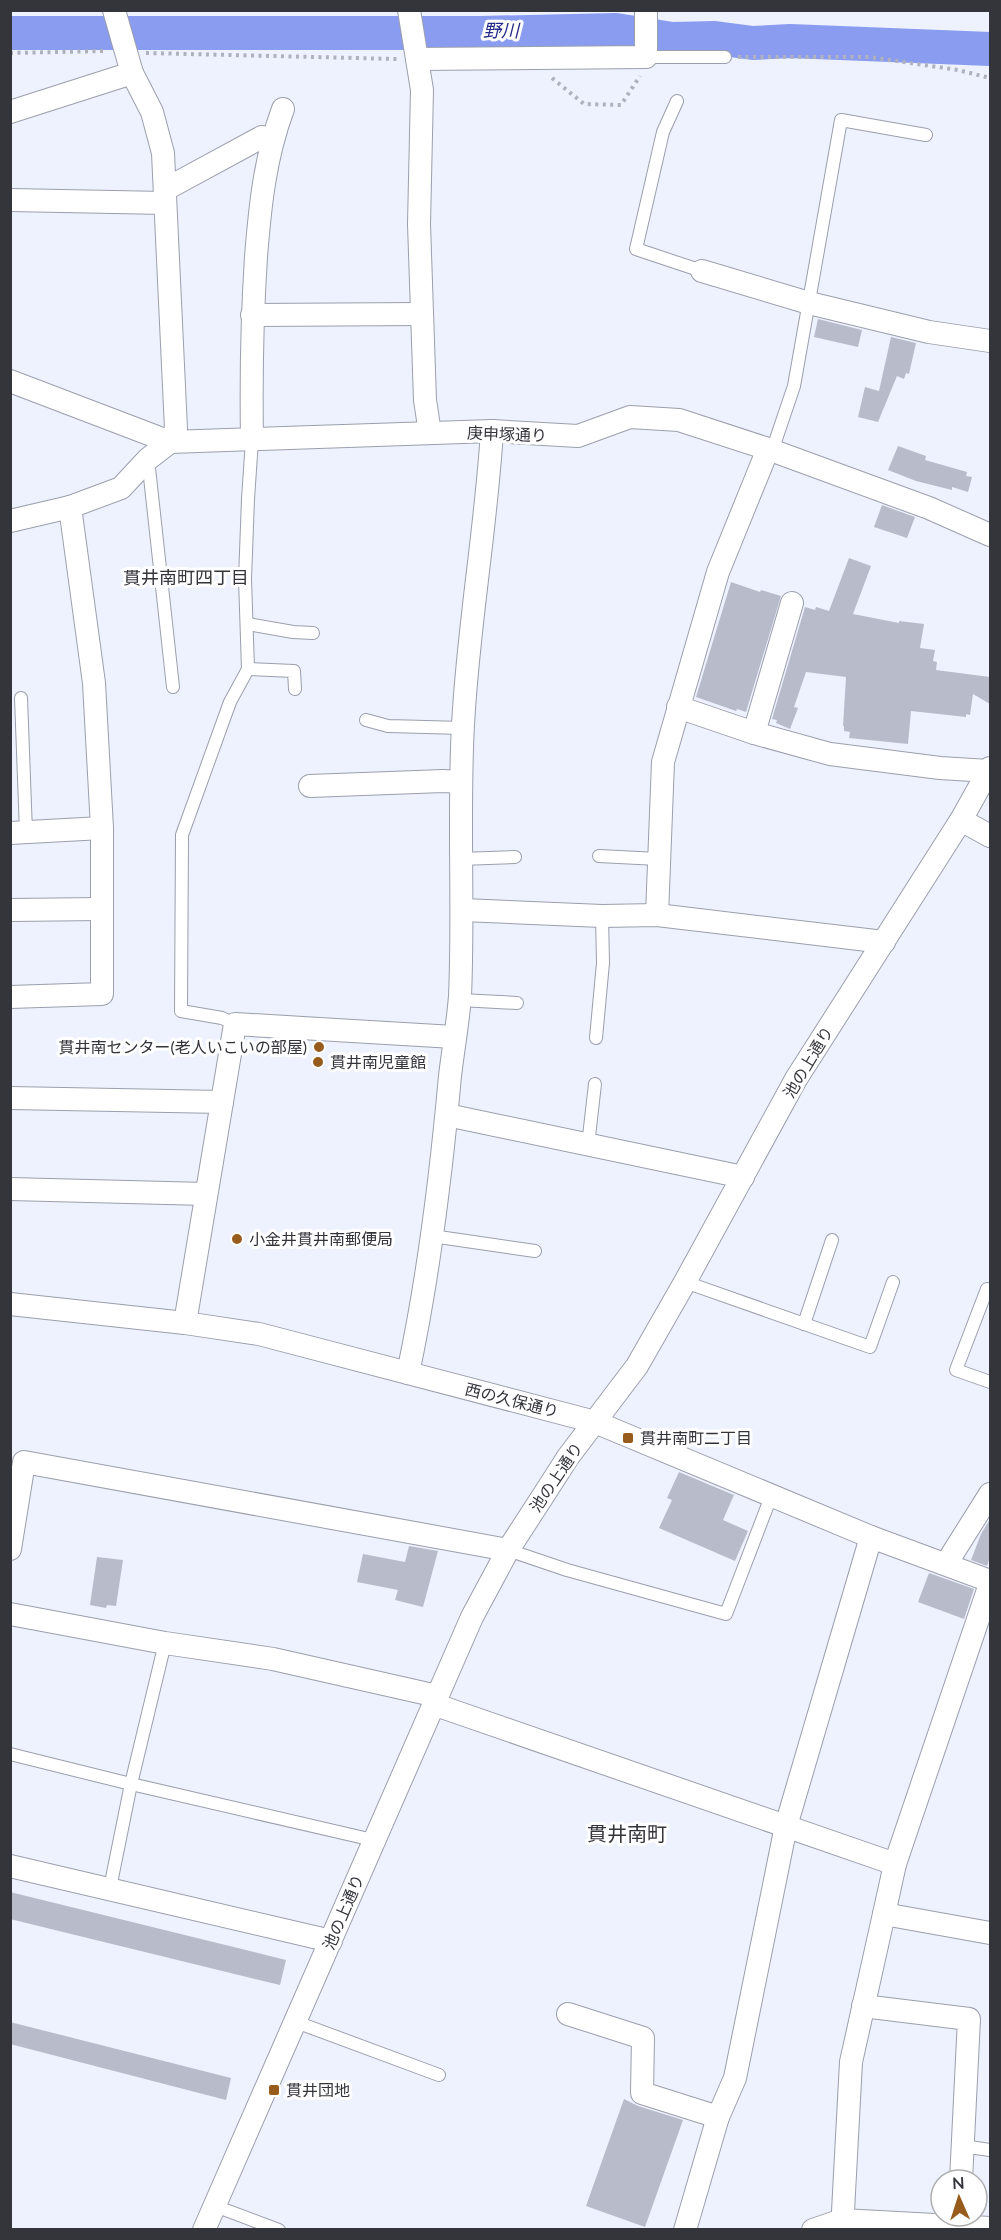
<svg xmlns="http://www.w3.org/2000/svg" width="1001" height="2240" font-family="Lato,'Noto Sans JP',sans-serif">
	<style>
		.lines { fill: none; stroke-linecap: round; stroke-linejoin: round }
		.river { stroke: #899cf0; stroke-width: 34 }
		.building { fill: #b8bcca }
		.lane-casing { stroke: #9b9fad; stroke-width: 14 }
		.street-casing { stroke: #9b9fad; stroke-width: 24 }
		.path { stroke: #afb2bc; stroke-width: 4; stroke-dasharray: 3 4.5; stroke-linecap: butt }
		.lane { stroke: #fff; stroke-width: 12 }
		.street { stroke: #fff; stroke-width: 22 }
		.poi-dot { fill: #975c1c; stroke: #fff; stroke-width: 2 }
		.labels { text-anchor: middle; stroke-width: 6; stroke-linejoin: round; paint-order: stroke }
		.street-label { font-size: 16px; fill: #34353b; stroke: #fff }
		.poi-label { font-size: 16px; fill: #34353b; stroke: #fff; text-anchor: start }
		.water-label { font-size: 18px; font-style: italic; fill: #252988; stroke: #fff }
		.neighbourhood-label { font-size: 18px; fill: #34353b; stroke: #fff }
		.quarter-label { font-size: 20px; fill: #34353b; stroke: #fff }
	</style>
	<rect width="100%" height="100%" fill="#eef1fe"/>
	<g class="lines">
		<!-- river -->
		<path class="river" d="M10,33H481L616,30L672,39L715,38L753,43L790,41L990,49"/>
	</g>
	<!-- building -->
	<g class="building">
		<path d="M818,319L862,330L858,347L814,337Z"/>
		<path d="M891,337L916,343L909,374L906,373L904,379L897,376L878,422L858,417L865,387L879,391Z"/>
		<path d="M898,446L926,456L925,460L967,472L966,476L972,477L968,492L952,487V490L916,481L888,470Z"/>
		<path d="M882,505L915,517L907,538L874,527Z"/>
		<path d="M849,558L871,566L853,614L899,623V621L924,624L920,648L935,650L933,661L937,662L936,670L990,677V704L973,694L970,715L966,714V717L911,711L908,744L849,738L850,732L844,731V726H843L846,677L806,672L794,707L798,708L790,729L776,723L777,720L772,719L805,607L815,610L816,607L829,611Z"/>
		<path d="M731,582L760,592L761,590L781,596L746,712L737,709L736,711L696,697Z"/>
		<path d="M679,1472L734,1495L723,1520L748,1531L735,1561L659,1528L672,1500L667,1498Z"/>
		<path d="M990,1519V1557L987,1566L971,1560L981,1534Z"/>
		<path d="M409,1546L438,1551L423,1607L395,1600L398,1590L357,1582L363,1554L405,1562Z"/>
		<path d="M97,1557L123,1560L116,1606L107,1605L106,1608L90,1605Z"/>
		<path d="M929,1573L974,1589L964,1619L918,1602Z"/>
		<path d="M10,1892L286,1960L280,1985L10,1919Z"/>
		<path d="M10,2022L231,2078L226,2100L10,2044Z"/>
		<path d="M624,2099L638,2106L683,2120L645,2227L586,2206Z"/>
	</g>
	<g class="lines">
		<!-- lane casing -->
		<g class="lane-casing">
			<g id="lane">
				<path d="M646,57H725"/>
				<path d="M677,101L663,132L636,249L702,271"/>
				<path d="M772,451L794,386L841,120L926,135"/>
				<path d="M148,459L173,687"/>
				<path d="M248,624L293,632L313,633"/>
				<path d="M248,669L294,671L295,689"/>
				<path d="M21,698L26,832"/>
				<path d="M366,720L388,726L463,728"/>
				<path d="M599,856L658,859"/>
				<path d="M460,859L515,857"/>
				<path d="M460,1000L517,1003"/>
				<path d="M235,1024L222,1018L181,1011L182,835L230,702L248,669L245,579L248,499L252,440"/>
				<path d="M596,1038L603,963L602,916"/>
				<path d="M588,1145L595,1084"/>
				<path d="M432,1236L535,1251"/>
				<path d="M685,1282L870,1347L893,1282"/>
				<path d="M990,1290L987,1289L956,1370L990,1382"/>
				<path d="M804,1324L832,1240"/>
				<path d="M508,1550L567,1570L726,1614L772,1494"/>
				<path d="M10,1754L131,1784L373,1840"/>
				<path d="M110,1888L131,1784L165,1643"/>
				<path d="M296,2022L439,2075"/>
				<path d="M962,2146L990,2150"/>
				<path d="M215,2206L279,2230"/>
			</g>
		</g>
		<!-- street casing -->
		<g class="street-casing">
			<g id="street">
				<path d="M409,10L422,90L419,224L425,400L430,433"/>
				<path d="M417,59L646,57V10"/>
				<path d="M10,112L132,73"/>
				<path d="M166,189L262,137L272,139"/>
				<path d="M10,200L165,203"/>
				<path d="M702,271L809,303L929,332L990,341"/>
				<path d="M252,315L421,314"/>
				<path d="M10,381L170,442L492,431L578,436L630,417L679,420L768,449L929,508L990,535"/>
				<path d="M252,440C251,379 252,318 256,257C260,206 265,157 283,109"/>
				<path d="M10,521L70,507L121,488L148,459L170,442L176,429L163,153L152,112L132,73L114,10"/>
				<path d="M678,707L754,733L830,754L940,768L989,771"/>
				<path d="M754,733L792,603"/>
				<path d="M310,786L443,781L461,782"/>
				<path d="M961,820L990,836"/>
				<path d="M10,833L102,828"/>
				<path d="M10,910L101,909"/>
				<path d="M463,910L602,916L657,915L884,942"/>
				<path d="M657,915L663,762L718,572L768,449"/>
				<path d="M10,997L102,994V828L94,683L70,507"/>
				<path d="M10,1098L222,1102"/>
				<path d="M447,1115L743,1177"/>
				<path d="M10,1189L206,1194"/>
				<path d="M10,1304L185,1323L259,1334L595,1422L871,1537L990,1581"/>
				<path d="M185,1323L235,1024L454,1037"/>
				<path d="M408,1373C429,1275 441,1176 450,1076C453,1050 458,1023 460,996C464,906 458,815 463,725C468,627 486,530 492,431"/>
				<path d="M10,1549L24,1462L508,1550"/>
				<path d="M946,1564L990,1494"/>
				<path d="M10,1614L165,1643L273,1659L437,1696"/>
				<path d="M433,1704L895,1864"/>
				<path d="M10,1866L331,1941"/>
				<path d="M884,1914L990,1933"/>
				<path d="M863,2006L969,2019L961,2180"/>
				<path d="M568,2014L643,2038L642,2093L718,2117"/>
				<path d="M204,2230L472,1617L508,1550L543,1496L568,1457L637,1366L685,1282L796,1079L961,820L990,768"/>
				<path d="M685,2230L718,2117L735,2078L786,1826L871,1537"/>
				<path d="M813,2230L842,2220L990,2228"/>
				<path d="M842,2230L851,2062L884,1914L895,1864L990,1584"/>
			</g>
		</g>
		<!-- path -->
		<g class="path">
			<path d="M10,53L106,51"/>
			<path d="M146,53L397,59"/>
			<path d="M738,57H869L958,70L990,78"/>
			<path d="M552,78L584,104L621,105L640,76"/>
		</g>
		<!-- lane -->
		<use href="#lane" class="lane"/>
		<!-- street -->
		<use href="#street" class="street"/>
	</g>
	<!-- markers -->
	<g class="poi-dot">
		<circle cx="319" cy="1047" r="6"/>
		<circle cx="318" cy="1062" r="6"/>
		<circle cx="237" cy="1239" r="6"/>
		<rect x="622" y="1432" width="12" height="12" rx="3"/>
		<rect x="268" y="2084" width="12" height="12" rx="3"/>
	</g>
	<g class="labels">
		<!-- street labels -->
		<g class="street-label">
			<text transform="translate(507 434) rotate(2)" y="6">庚申塚通り</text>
			<text transform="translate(808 1062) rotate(-59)" y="6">池の上通り</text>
			<text transform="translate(512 1400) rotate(14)" y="6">西の久保通り</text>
			<text transform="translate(556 1477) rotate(-56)" y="6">池の上通り</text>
			<text transform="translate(343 1912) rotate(-67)" y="6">池の上通り</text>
		</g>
		<!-- poi labels -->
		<g class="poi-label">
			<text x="307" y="1053" text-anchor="end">貫井南センター(老人いこいの部屋)</text>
			<text x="330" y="1068">貫井南児童館</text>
			<text x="249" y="1245">小金井貫井南郵便局</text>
			<text x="640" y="1444">貫井南町二丁目</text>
			<text x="286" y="2096">貫井団地</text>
		</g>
		<!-- water labels -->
		<g class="water-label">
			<text x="501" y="37">野川</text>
		</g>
		<!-- neighbourhood labels -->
		<g class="neighbourhood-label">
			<text x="186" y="584">貫井南町四丁目</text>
		</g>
		<!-- quarter labels -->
		<g class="quarter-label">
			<text x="627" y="1841">貫井南町</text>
		</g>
	</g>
	<!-- border -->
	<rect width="1001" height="2240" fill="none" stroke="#34353b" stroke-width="24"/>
	<!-- north arrow -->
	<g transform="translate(959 2198) rotate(357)"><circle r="28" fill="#ffffff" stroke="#aeaeb1" stroke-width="1.5"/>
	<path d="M0-4.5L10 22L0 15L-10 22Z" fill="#975c1c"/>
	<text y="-9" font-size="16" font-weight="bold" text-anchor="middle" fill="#34353b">N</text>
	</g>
</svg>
